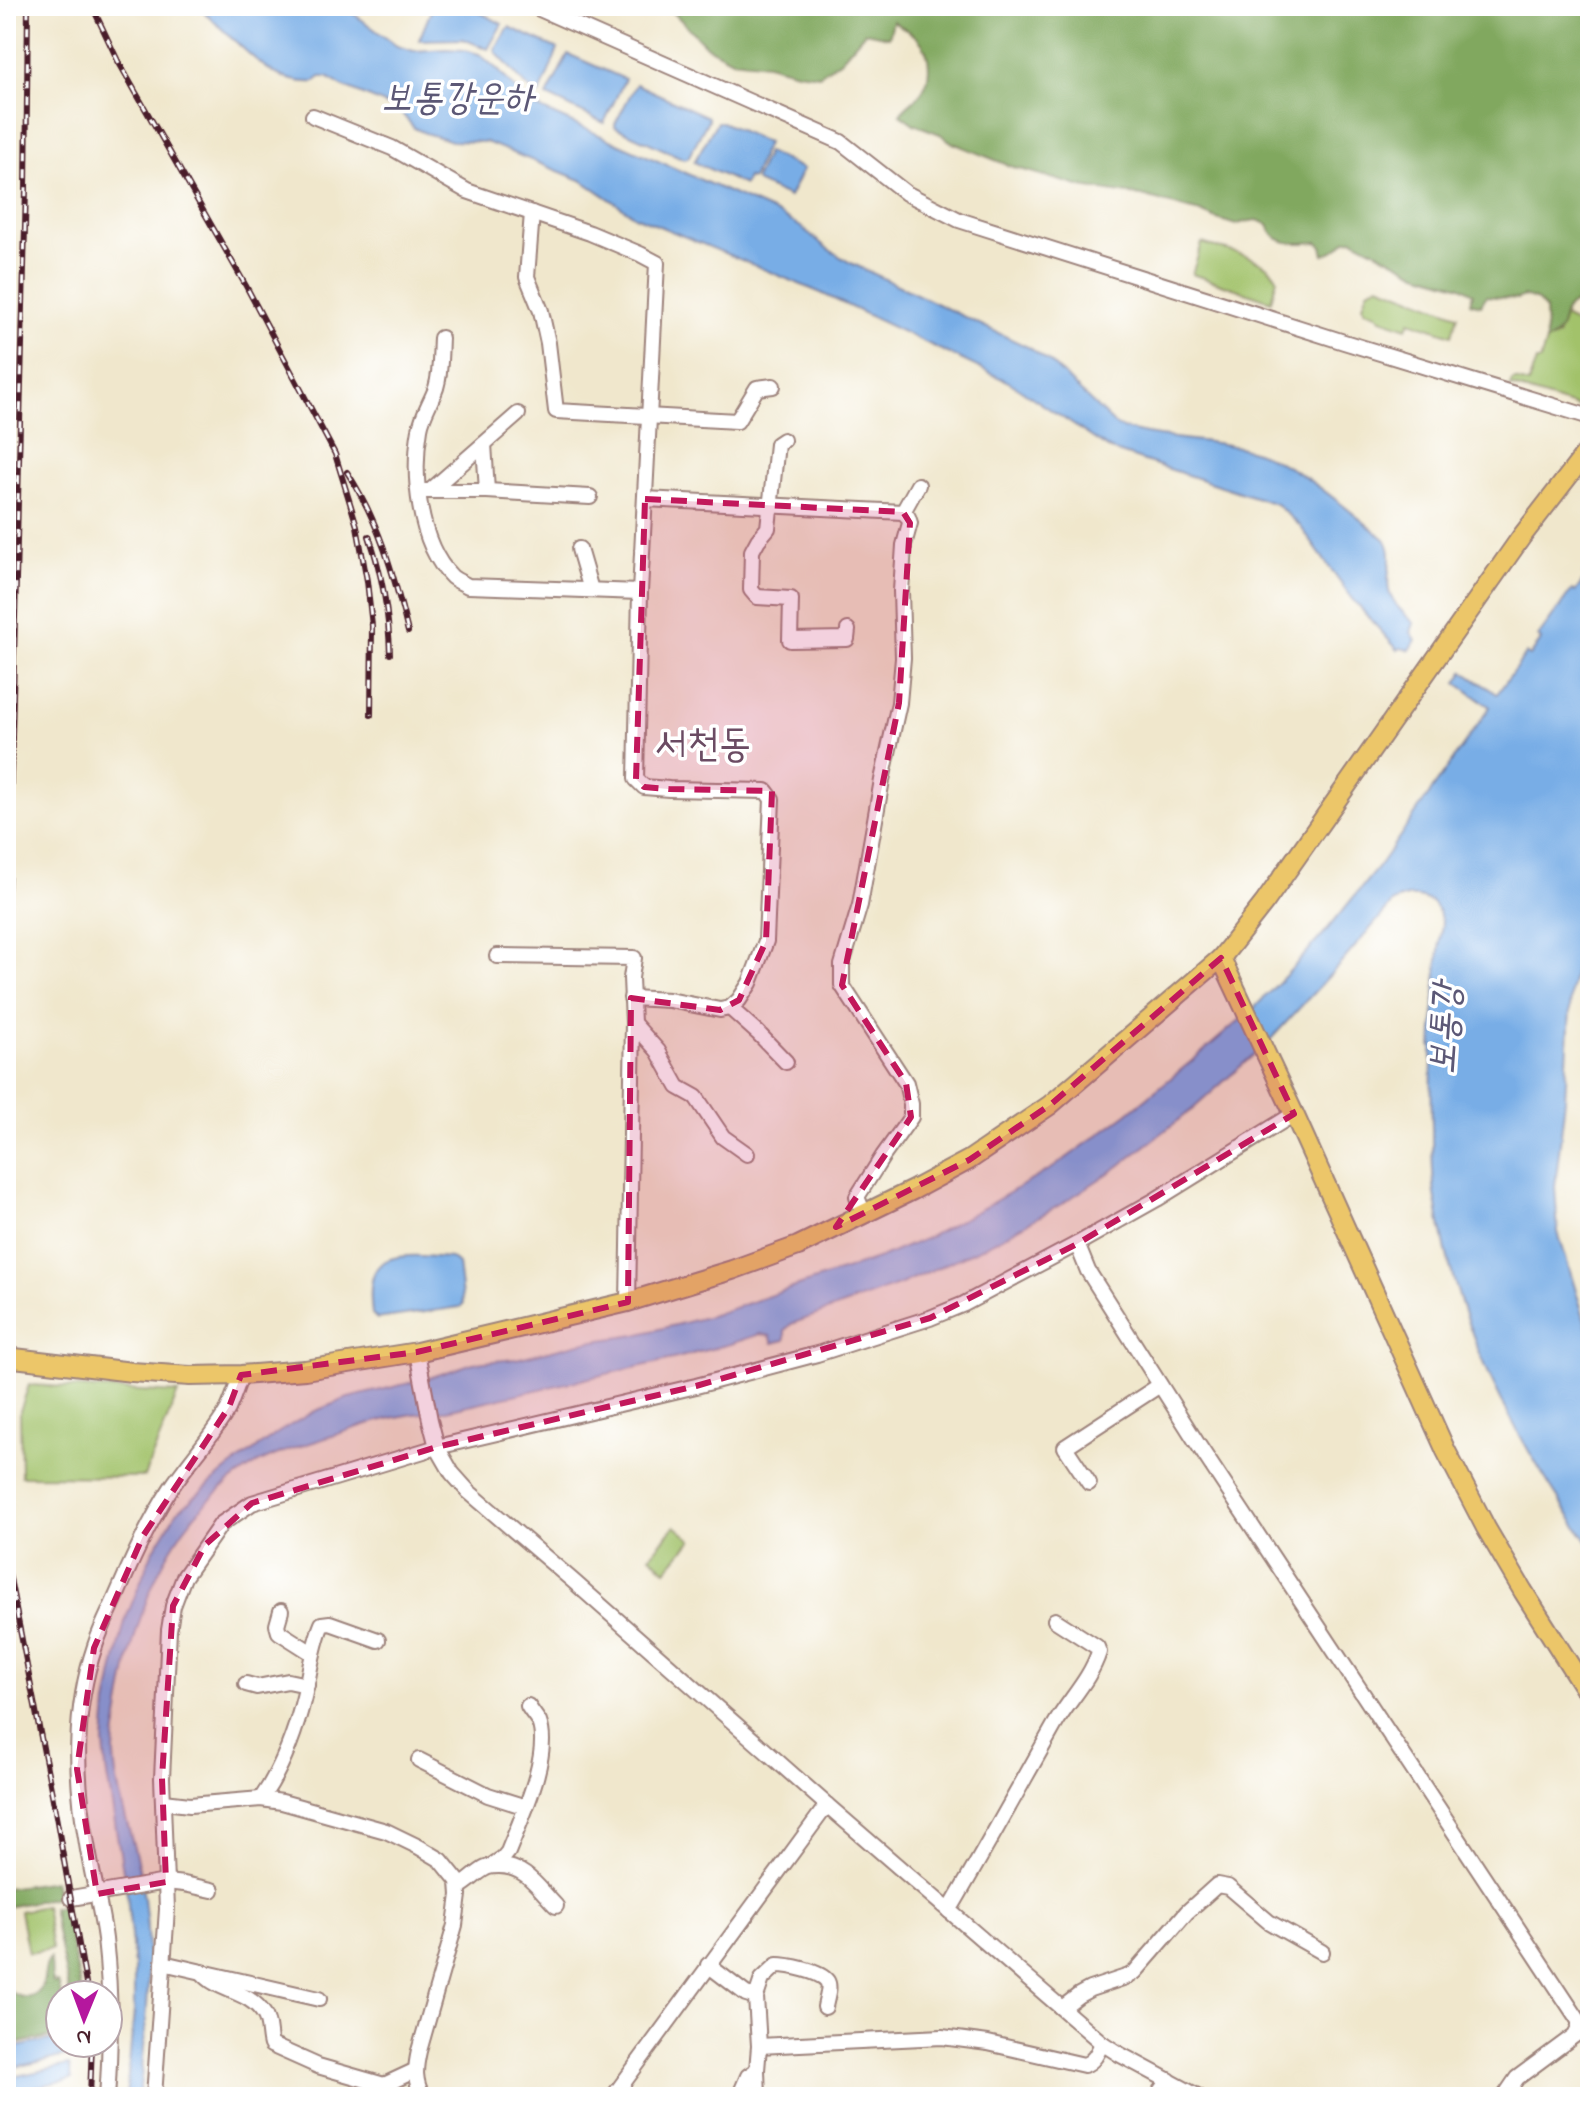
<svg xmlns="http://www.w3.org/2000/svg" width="1596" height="2103" font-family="'Indie Flower','Poor Story',sans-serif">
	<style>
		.green { fill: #a2c26a; stroke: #76704a; stroke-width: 2 }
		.forest { fill: #81a85e; stroke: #666444; stroke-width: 2 }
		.water { fill: #78ade6; stroke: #616688; stroke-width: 2 }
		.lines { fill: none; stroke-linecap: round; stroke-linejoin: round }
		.minor-casing { stroke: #9d837c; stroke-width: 18 }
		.major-casing { stroke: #9d837c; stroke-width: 22 }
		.minor { stroke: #fff; stroke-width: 14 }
		.major { stroke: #ecc669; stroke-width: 18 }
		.rail-casing { stroke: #4a1f2b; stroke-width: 6 }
		.rail { stroke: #fff; stroke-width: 3; stroke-dasharray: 9; stroke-linecap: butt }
		.marked { fill: #c2185b; fill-opacity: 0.2; stroke: #c2185b; stroke-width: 6; stroke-dasharray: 16 10; stroke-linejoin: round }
		.labels { text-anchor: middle; stroke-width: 7; stroke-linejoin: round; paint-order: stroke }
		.water-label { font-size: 38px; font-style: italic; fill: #5c5876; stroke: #fff }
		.quarter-label { font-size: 40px; fill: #6b4b63; stroke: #fff }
	</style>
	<rect width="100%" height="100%" fill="#fff"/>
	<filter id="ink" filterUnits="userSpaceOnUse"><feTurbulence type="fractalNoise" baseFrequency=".0125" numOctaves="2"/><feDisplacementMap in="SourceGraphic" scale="16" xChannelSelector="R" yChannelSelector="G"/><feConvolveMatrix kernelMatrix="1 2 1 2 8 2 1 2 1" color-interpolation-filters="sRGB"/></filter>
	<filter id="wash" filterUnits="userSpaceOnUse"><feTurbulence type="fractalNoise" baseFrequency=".006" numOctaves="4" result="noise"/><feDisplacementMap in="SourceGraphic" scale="32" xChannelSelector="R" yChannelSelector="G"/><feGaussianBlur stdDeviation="1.8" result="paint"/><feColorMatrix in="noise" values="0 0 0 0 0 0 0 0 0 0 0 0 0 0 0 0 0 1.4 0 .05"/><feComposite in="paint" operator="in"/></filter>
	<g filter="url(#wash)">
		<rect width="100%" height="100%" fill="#f0e7cc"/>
		<!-- green -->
		<g class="green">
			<path d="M1202,243C1223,250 1268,257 1277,278L1271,301L1192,274Z"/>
			<path d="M1379,285L1458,315L1452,335L1410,321L1407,328L1381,319L1377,314L1365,310L1363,305L1368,290Z"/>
			<path d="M1564,317L1578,325L1582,320L1590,326V368H1587L1583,381L1590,384V411L1510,386L1512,381L1515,380L1528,384L1536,361H1540L1546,342L1557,336Z"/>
			<path d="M29,1385L178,1393L144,1477L21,1476L20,1411Z"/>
			<path d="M675,1526L692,1540L666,1570L650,1556Z"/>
			<path d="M45,1906L52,1949L28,1953L20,1911Z"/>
		</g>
		<!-- forest -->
		<g class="forest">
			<path d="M667,6H1588L1590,10V299C1548,307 1576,325 1546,342L1545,309L1538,301L1524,296L1517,299L1486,296L1481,305L1470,302L1473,293L1461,286L1418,273L1353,239L1346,240L1337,249L1324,255L1322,246L1318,242C1298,243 1275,248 1268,224L1257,220L1244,222L1236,225L1217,219L1200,212L1142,196L1082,187L1010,166L953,143L940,134L914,124L900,114C905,106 912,103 918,96C934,80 932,49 914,35C908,30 900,26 893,21L889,37L865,32L841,60L819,75L797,72L767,64L732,60L707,47Z"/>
			<path d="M54,1881L58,1897L6,1907V1888Z"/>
			<path d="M64,1906L82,1995H70L52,1908Z"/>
			<path d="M50,1958C53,1966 50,1975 53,1983L58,1982L61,1995L60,2035L8,2045L6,2039V1989C19,1999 37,2003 43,1983C46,1974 43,1967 50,1958Z"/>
		</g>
		<!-- water -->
		<g class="water">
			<path d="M198,6H343L397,46L414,51L446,49L464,50L479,54L498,70L529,104L778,214L801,227L828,249L849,262L1030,348L1052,364L1114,424L1122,428C1160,440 1199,438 1238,447C1294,459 1341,505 1385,539C1396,555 1385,574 1389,591C1392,604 1405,614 1414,623L1411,632L1416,640L1410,650L1400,648L1398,650L1352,599L1300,526L1276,504L1111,450L1009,382L821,293L635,216L583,181L486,142L452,141L425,133L414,128L399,110L342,86L327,77H320L316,82C279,84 260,64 235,41C222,29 210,18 198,6Z"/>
			<path d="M433,6H468L502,24L488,49L463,39L419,40Z"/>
			<path d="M509,27L558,49L540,94H536C521,83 510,66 496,53L495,49Z"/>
			<path d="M568,54L625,79L604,123L547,96Z"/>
			<path d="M636,84L708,117V120L688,158L684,159L615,127V124Z"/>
			<path d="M717,122H722L767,143L752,179L747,178L744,185L694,162Z"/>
			<path d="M767,152L803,169L789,197L758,183L755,179Z"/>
			<path d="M1590,564V892L1571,991L1565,1099L1555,1187L1558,1232L1587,1327L1590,1347V1545C1514,1439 1454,1325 1435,1194C1432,1172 1432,1149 1432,1128C1430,1059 1434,991 1442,922L1439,912L1432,902C1417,895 1408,895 1393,902L1341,963L1269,1041L1193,1109L1118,1167L1060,1205L986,1246L901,1284L791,1324L785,1330V1340L773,1343L770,1336L760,1334L730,1344L673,1359L438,1412C402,1413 366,1424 332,1436C311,1443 289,1449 269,1458C254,1464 231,1480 219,1491C159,1542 133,1626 121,1701C118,1718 114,1738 114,1755C116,1798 134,1838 141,1879C154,1951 147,2025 139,2097H126L134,2011V1967L127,1894L106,1770L104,1742L107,1704L113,1673L125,1621L152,1553L177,1512L228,1469L279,1432L313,1412L348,1398L426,1379L473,1363L516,1359L580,1343L636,1335L710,1316L880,1258L929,1237L983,1208L1054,1167L1127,1114L1199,1055L1256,1006L1289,972L1326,931L1379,866L1490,707L1457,683L1464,672L1497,694L1526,654L1530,656L1541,640L1538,637L1572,590L1575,592L1586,577L1583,574Z"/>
			<path d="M421,1256L451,1258L458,1264L463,1305L460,1307L377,1319L372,1314C367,1270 375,1254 421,1256Z"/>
			<path d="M60,2038V2043H65L67,2056L10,2068L6,2049Z"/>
			<path d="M69,2065L72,2079L15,2091L12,2077Z"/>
		</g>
	</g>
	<g filter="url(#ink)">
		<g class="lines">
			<!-- minor casing -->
			<g class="minor-casing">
				<g id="minor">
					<path d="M533,6L841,142L906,193L959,220L1344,342L1590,417"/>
					<path d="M313,116L392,148L467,191L590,233L640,254L657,263L640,592L636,779L644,787L669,789L766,791L772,799L766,941L750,983L739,1000L730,1008L720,1010L669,1000L631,998"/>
					<path d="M532,213L527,277L541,311L548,343L556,411L737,421L757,388L773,386"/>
					<path d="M441,338C440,355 441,372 436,388C431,402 422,415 420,429C412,473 418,543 452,577C457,581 463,583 468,586L640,592"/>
					<path d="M783,440L777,444L768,528L758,540L752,551L751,590L757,597L791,599L790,640L847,639L848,630"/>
					<path d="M484,444L487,491"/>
					<path d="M419,491H487L590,497"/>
					<path d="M430,491L518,414"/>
					<path d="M645,499L903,512L908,517L910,523L904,545L901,591L903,658L899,703L882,780L860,905L842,965V985L906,1083L911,1104V1117L883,1156L857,1197L864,1214"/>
					<path d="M903,512L918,485"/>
					<path d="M579,549L591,590"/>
					<path d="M497,956L634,958L631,978L633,1023L628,1302"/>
					<path d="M730,1008L758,1033L786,1062"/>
					<path d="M633,1023L658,1051L678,1087L696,1097L723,1137L747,1154"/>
					<path d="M1077,1244L1088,1271L1197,1443L1579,2021V2027L1575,2035L1517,2078L1504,2097"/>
					<path d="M417,1352L430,1420L437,1447L452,1473L469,1492L572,1580L827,1805L1102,2043L1119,2054L1199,2097"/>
					<path d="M1089,1483L1065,1447L1160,1385"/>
					<path d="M281,1611L277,1625L279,1632L312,1653"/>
					<path d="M246,1684L257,1687L288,1681L307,1685"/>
					<path d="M419,1760L488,1795L526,1807"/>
					<path d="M261,1799C283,1767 295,1734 304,1697C310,1672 312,1648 322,1624L330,1623L378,1640"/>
					<path d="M164,1802L190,1805L261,1799L282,1802L386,1831L419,1847L441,1860L458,1881L459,1895L455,1925L419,2051C415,2069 414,2080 423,2097"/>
					<path d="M491,1866L503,1858L508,1852C520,1821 552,1755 539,1722C536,1717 531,1711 528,1706"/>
					<path d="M459,1887C469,1882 477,1872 486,1868C490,1866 494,1866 499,1866C526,1866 538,1888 556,1906"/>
					<path d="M71,1898L166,1882L184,1884L212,1890"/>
					<path d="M949,1911C985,1850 1019,1788 1054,1726C1068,1701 1090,1680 1099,1652L1097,1647L1055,1620"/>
					<path d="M163,1963L319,1999"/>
					<path d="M708,1965L746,1994L756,1997"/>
					<path d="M202,1972C219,1993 248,1989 264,2014C270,2023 268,2035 271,2045L318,2066L384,2085"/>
					<path d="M1062,2008L1079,1995L1090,1989L1129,1976L1135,1972L1187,1912L1217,1885L1228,1887L1269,1922L1322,1952"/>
					<path d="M759,2046L942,2037L988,2043L1084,2065C1094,2062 1098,2052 1102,2043"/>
					<path d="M107,2097C111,2045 111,1991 105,1939C101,1907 92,1876 87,1844C75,1777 73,1711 95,1646C101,1627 111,1609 119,1590C134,1555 150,1520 171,1488C189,1461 212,1437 228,1409C233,1398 237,1386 241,1375"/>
					<path d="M154,2097L167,1909L162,1778L169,1630L173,1606L184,1577L221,1524L252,1503L437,1447L696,1386L817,1354L930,1318L964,1304L1077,1244L1157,1199L1294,1114"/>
					<path d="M371,2097L384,2085L414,2071"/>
					<path d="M613,2097L827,1805"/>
					<path d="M739,2097L748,2076L757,2070"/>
					<path d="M758,2097L757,2070L759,2046L756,1997L762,1979L777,1965C788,1965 820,1971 827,1981C831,1987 826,2000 825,2007"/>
					<path d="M1157,2097L1169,2080"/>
				</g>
			</g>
			<!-- major casing -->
			<g class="major-casing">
				<g id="major">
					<path d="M1221,958L1294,1114L1446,1451L1486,1528L1523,1591L1590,1697"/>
					<path d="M6,1357L132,1372L190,1376L241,1375L305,1370L417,1352L628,1302L732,1270L798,1246L913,1190L969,1160L1050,1105L1221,958L1265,902L1522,536L1590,448"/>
				</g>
			</g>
			<!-- minor -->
			<use href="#minor" class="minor"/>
			<!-- major -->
			<use href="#major" class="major"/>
			<!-- rail casing -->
			<g class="rail-casing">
				<g id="rail">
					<path d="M92,6L118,61L246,286L335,454L357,526L367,581L372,626L371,715"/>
					<path d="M347,472C379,521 394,575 408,632"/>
					<path d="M369,536C382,574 389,614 390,654"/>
					<path d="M6,970L26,188L28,6"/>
					<path d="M6,1558L52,1794L88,1995"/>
					<path d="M90,2097L92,2043"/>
				</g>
			</g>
			<!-- rail -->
			<use href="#rail" class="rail"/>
		</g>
	</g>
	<!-- marked area -->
	<path class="marked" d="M645,499L903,512L910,523L899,703L842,985L906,1083L911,1117L836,1227L969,1160L1050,1105L1221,958L1294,1114L1077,1244L930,1318L696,1386L437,1447L252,1503L205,1545L173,1606L162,1778L166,1882L97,1894L77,1769L94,1648L143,1536L229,1407L241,1375L417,1352L628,1302L631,998L720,1010L739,1000L766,941L772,791L669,789L644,787L636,779Z"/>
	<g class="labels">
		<!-- water labels -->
		<g class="water-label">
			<text x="458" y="109">보통강운하</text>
			<text transform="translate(1443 1028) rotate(-86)" y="13">보통강</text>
		</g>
		<!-- quarter labels -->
		<g class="quarter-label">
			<text x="703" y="756">서천동</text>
		</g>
	</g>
	<!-- margin -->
	<rect width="1596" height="2103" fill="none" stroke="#fff" stroke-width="32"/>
	<!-- north arrow -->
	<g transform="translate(84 2019) rotate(181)"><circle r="38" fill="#ffffff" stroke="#b7a5aa" stroke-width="2"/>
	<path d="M0-6L14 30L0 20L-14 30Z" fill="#b5179e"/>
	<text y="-12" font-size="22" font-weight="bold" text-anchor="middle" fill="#4a1f2b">N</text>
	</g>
</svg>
